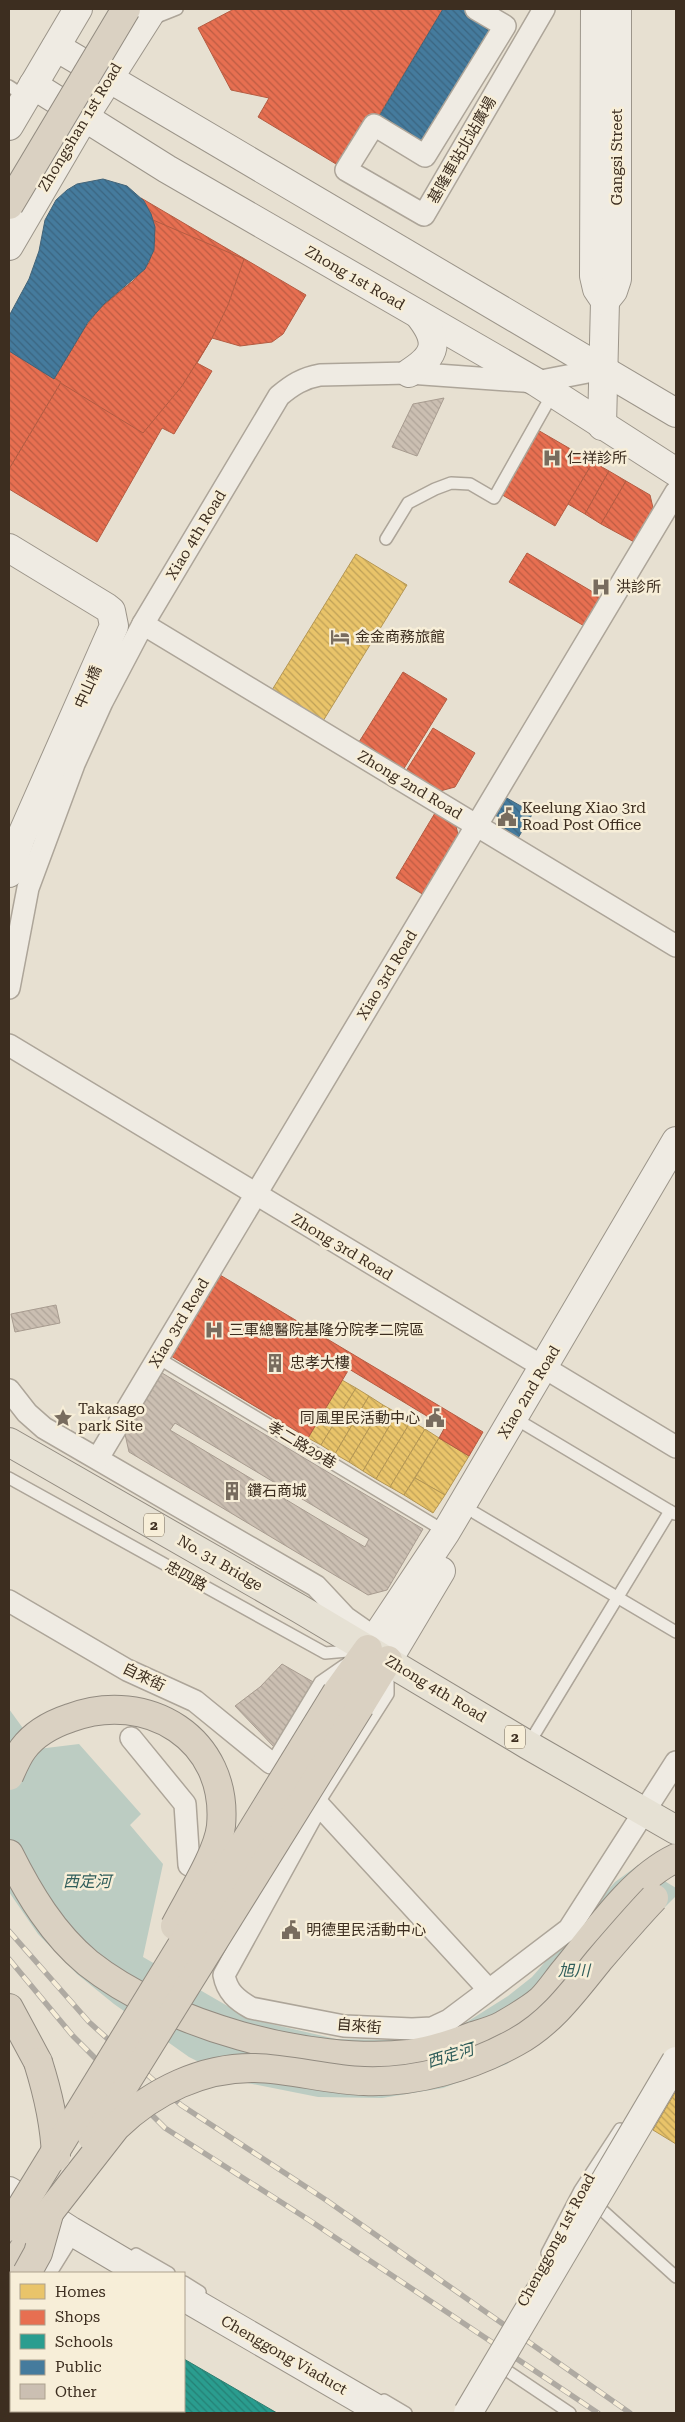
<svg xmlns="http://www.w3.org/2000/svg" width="685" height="2422" font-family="'Roboto Serif','Noto Sans TC',serif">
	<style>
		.pitch { fill: #d6d7b3 }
		.water { fill: #bcccc2 }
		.pier { fill: #e7e0d1 }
		.homes { fill: url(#homes-back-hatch); stroke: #b59754 }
		.shops { fill: url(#shops-back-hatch); stroke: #b45c42 }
		.schools { fill: url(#schools-back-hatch); stroke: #307c6e }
		.public { fill: url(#public-back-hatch); stroke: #436478 }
		.building { fill: url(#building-back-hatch); stroke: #a89c90; fill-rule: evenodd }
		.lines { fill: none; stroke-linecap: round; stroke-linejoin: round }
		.lane-casing { stroke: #ada599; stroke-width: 14 }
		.street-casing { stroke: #ada599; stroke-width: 24 }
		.secondary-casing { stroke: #9c958a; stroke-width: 30 }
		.primary-casing { stroke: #928b80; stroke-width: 30 }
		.highway-casing { stroke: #928b80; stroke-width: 30 }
		.lane { stroke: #efebe3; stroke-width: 11 }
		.street { stroke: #efebe3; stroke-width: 21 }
		.secondary { stroke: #efebe3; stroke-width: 28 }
		.primary { stroke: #e6e1d4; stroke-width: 28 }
		.highway { stroke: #dad1c2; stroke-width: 28 }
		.rail-casing { stroke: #afaaa2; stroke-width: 5.5 }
		.rail { stroke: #f7eed8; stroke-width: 4; stroke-dasharray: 11; stroke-linecap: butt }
		.secondary-bridge-casing { stroke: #9c958a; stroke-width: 30; stroke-linecap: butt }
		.highway-bridge-casing { stroke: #928b80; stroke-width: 30; stroke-linecap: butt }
		.secondary-bridge { stroke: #efebe3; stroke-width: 28 }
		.highway-bridge { stroke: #dad1c2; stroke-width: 28 }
		.labels { text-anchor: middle; stroke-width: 5; stroke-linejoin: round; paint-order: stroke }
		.shield { fill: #f7eed8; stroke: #756857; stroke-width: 1 }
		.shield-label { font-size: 14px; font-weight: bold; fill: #3d2e20 }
		.street-label { font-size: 15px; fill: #3d2e20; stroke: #f7eed8 }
		.poi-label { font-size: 15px; fill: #3d2e20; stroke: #f7eed8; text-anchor: start }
		.water-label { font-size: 16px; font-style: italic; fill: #2f5d5a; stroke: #f7eed8 }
	</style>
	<defs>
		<pattern id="homes-back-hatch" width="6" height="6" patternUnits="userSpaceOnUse" patternTransform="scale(1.25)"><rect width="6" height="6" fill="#e9c46a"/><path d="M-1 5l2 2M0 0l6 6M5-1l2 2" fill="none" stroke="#bea057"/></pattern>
		<pattern id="shops-back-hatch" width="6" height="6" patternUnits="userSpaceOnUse" patternTransform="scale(1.25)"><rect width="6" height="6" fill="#e76f51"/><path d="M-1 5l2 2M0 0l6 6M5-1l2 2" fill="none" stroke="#bc5c43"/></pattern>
		<pattern id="schools-back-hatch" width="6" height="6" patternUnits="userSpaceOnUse" patternTransform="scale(1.25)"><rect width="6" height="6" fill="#2a9d8f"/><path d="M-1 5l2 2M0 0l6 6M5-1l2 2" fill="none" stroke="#258074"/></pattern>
		<pattern id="public-back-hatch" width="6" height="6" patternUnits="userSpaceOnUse" patternTransform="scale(1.25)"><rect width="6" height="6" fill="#457b9d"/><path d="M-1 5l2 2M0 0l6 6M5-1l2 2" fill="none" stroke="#3b6580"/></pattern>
		<pattern id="building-back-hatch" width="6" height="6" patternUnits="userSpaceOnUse" patternTransform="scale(1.25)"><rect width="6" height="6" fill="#cbbfb2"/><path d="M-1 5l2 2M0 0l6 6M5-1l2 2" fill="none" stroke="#afa499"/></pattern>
	</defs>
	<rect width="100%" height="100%" fill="#e7e0d1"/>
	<!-- pitch -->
	<path class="pitch" d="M11,2382V2411H131L130,2413H9V2386Z"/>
	<!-- water -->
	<path class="water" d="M9,1709L38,1749L79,1744L141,1814L130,1825L163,1864L143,1957L250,2019L336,2039L393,2040L433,2035L459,2027L508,1996L532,1977L615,1882L637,1866L676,1798V1896L658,1914L567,2019L507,2064L443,2088L382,2098L318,2097L237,2081L189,2057L114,2004L77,1974L38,1934L9,1892Z"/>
	<!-- pier -->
	<path class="pier" d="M676,1796V1888L635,1863Z"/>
	<!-- homes -->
	<g class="homes">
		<path d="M356,554L407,585L323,721L272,690Z"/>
		<path d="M342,1380L356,1388L321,1445L308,1438Z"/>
		<path d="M356,1388L369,1396L335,1454L321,1445Z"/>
		<path d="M369,1396L383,1405L349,1462L335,1454Z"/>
		<path d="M383,1405L397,1413L363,1471L349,1462Z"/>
		<path d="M397,1413L411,1421L376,1479L363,1471Z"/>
		<path d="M411,1421L425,1429L390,1487L376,1479Z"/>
		<path d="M425,1429L439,1438L404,1495L390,1487Z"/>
		<path d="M439,1438L469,1456L445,1495L415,1478Z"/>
		<path d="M415,1478L445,1495L433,1513L404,1495Z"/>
		<path d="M676,2091V2144L653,2130Z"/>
	</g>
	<!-- shops -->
	<g class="shops">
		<path d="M234,9H443L346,170L258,117L269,98L231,90L198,28Z"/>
		<path d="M141,198L306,295L283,334L272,342L240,346L212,338L197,363L212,371L174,434L162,428L97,542L9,489V469L61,382L54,379L84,329L104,304L133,281L149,263L154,250L155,232L151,214Z"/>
		<path d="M153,220L244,259L228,305L212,338L182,386L143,433L54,379L84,329L98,310L133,281L149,263L155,241Z"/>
		<path d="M9,351L61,382L9,469Z"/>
		<path d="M536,429L593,462L555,526L499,493Z"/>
		<path d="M593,462L609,471L585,514L568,504Z"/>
		<path d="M609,471L626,481L601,524L585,514Z"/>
		<path d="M626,481L650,495L654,512L636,543L601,524Z"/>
		<path d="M527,553L603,598L586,627L509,582Z"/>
		<path d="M403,672L447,699L403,770L359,742Z"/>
		<path d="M433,728L475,753L455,787L440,791L406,771Z"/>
		<path d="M435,813L456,826L459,839L424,895L396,878Z"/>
		<path d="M220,1275L483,1432L469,1456L439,1438L445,1427L349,1369L308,1438L171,1356Z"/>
	</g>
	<!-- schools -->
	<path class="schools" d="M184,2359L277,2413H146L147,2411H184Z"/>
	<!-- public -->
	<g class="public">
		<path d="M443,9H476L505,26L425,156L374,125Z"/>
		<path d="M103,179L127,186L144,201L151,214L155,227L154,250L145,269L104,304L88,322L54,379L9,351V316L29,279L39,251L45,220L56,200L67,190L77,184Z"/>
		<path d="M505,797L533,813L518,838L500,827L496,813Z"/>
	</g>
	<!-- building -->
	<g class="building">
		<path d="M444,398L417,456L392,447L413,404Z"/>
		<path d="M56,1305L60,1323L15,1332L11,1314Z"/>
		<path d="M162,1373L423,1529L387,1590L368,1595L129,1452L125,1434ZM175,1423L369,1539L365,1547L170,1430Z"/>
		<path d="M282,1664L315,1683L275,1748L235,1706L260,1687Z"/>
	</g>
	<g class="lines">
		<!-- lane casing -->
		<g class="lane-casing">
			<g id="lane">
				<path d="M152,19L177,9"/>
				<path d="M9,86L26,97"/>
				<path d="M386,539L408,503L435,489L451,483L470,484L494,498L553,393"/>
				<path d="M158,1358L446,1532"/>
				<path d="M526,1425L675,1514"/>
				<path d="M9,1478L325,1653L359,1650"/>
				<path d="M475,1513L676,1632"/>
				<path d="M528,1745L670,1511"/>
				<path d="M271,1763L320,1682L346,1664"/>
				<path d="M318,1804L388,1694V1673"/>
				<path d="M592,2201L676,2277"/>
				<path d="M547,2253L580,2190L620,2129"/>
				<path d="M136,2254L169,2273"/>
				<path d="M184,2282L200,2292"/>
				<path d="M506,2370L570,2413"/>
				<path d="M384,2400L406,2413"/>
			</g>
		</g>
		<!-- street casing -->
		<g class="street-casing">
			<g id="street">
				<path d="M476,9L505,26L425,156L374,125L346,170L424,215L544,9"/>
				<path d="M143,624L676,946"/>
				<path d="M9,988L28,888L74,764L102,702L143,624L279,396C292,385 303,378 320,375L409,373L536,382L603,369"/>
				<path d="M9,1045L676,1447"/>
				<path d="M9,1390L27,1413L44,1428L316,1586L345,1617L375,1638"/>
				<path d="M98,1458L676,492"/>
				<path d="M9,1601L127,1670L195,1701L271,1763"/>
				<path d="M131,1738L185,1804L189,1865"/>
				<path d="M489,1990L449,2020L432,2028L412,2029L344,2026L251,2008C237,2000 227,1992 224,1975L318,1804L489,1990L569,1929L676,1762"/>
				<path d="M45,2273L71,2231"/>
				<path d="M9,2332L11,2327"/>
			</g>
		</g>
		<!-- secondary casing -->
		<g class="secondary-casing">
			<g id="secondary">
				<path d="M595,9L594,276L597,289L605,301L602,426"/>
				<path d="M56,47L676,413"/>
				<path d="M33,85L167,169L536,382L676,472"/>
				<path d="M9,126L78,9"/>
				<path d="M9,246L85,116L153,9"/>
				<path d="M605,301L613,291L617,279V9"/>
				<path d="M409,373C437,355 440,342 419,315"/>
				<path d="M9,548L106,607L111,611L114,626L21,837L9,873"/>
				<path d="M368,1649L446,1532L676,1141"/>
				<path d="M388,1660L441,1571"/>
				<path d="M9,2191L71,2231L142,2273"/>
				<path d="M184,2297L384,2413"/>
			</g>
		</g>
		<!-- primary casing -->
		<g class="primary-casing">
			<path id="primary" d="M9,1442L300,1609L528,1745L676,1830"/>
		</g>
		<!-- highway casing -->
		<g class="highway-casing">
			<g id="highway">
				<path d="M337,1692L368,1649"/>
				<path d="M360,1706L388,1660"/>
				<path d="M9,1854C29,1894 53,1934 88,1963C166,2025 310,2065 409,2054C431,2051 452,2044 473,2036C483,2033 494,2030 503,2025C515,2018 531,2009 541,2000C549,1992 555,1983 562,1974C594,1936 630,1880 676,1858"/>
				<path d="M9,2008L38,2062"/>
				<path d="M9,2272L34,2232"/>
				<path d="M9,2306L11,2302"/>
			</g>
		</g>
		<!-- lane -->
		<use href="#lane" class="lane"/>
		<!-- street -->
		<use href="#street" class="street"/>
		<!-- secondary -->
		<use href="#secondary" class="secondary"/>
		<!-- primary -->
		<use href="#primary" class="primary"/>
		<!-- highway -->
		<use href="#highway" class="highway"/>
		<!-- rail casing -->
		<g class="rail-casing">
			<g id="rail">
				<path d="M9,1931L89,2022L181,2105L326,2200L630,2413"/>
				<path d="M9,1959L73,2036L165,2128L309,2220L598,2413"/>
			</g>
		</g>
		<!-- rail -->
		<use href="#rail" class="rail"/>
		<!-- secondary-bridge casing -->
		<g class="secondary-bridge-casing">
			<path id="secondary-bridge" d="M468,2413L676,2061"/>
		</g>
		<!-- highway-bridge casing -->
		<g class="highway-bridge-casing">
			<g id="highway-bridge">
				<path d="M9,205L126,9"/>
				<path d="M9,1776C13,1767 17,1757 23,1749C34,1734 52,1724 70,1718C147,1689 229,1739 221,1826C218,1854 188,1900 175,1926"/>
				<path d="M38,2062C48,2094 55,2123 56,2157"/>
				<path d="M92,2137L360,1706"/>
				<path d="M9,2227L337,1692"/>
				<path d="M34,2232L116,2127C153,2091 203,2067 255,2068C292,2069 328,2080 364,2081C416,2083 471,2067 516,2042C551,2023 574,1991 599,1960C617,1939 635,1918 654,1898"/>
				<path d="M27,2273L38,2253L49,2214"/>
			</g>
		</g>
		<!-- secondary-bridge -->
		<use href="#secondary-bridge" class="secondary-bridge"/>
		<!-- highway-bridge -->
		<use href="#highway-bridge" class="highway-bridge"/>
	</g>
	<!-- icons -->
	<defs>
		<g id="hospital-bare" transform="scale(1.5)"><path d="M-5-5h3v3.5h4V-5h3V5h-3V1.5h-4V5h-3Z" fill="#786c5e" stroke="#f7eed8" stroke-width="2.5" paint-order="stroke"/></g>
		<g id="hotel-bare" transform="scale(1.5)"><path d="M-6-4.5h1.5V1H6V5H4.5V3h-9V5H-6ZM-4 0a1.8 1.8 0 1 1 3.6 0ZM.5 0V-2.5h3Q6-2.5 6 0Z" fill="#786c5e" stroke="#f7eed8" stroke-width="2.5" paint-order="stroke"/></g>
		<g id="civic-bare" transform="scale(1.5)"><path d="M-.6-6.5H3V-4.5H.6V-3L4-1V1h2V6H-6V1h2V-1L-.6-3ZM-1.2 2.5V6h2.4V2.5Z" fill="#786c5e" stroke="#f7eed8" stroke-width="2.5" paint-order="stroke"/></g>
		<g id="building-bare" transform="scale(1.5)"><path d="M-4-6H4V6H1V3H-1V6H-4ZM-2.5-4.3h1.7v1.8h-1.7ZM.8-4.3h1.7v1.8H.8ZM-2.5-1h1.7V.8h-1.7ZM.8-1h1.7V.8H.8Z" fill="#786c5e" stroke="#f7eed8" stroke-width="2.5" paint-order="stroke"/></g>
		<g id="sight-bare" transform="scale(1.5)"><path d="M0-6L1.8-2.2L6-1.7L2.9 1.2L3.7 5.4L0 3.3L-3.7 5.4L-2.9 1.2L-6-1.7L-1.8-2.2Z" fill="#786c5e" stroke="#f7eed8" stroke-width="2.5" paint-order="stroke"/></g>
	</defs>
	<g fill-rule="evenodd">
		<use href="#hospital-bare" x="552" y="458"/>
		<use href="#hospital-bare" x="601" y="587"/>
		<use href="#hotel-bare" x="340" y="637"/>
		<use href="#civic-bare" x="507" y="817"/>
		<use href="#hospital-bare" x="214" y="1330"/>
		<use href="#building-bare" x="275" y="1363"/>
		<use href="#sight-bare" x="63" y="1418"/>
		<use href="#civic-bare" x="435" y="1418"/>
		<use href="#building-bare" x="232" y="1491"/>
		<use href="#civic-bare" x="291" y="1930"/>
	</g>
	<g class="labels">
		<!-- shield labels -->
		<g class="shield">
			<rect x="144" y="1513.5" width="20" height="23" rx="4"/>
			<rect x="505" y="1725.5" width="20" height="23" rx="4"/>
		</g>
		<g class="shield-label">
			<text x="154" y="1530">2</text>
			<text x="515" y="1742">2</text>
		</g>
		<!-- street labels -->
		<g class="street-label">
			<text transform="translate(80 127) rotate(-59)" y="5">Zhongshan 1st Road</text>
			<text transform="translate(462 150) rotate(-60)" y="5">基隆車站北站廣場</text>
			<text transform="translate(617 157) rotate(-90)" y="5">Gangsi Street</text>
			<text transform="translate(355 278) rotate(30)" y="5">Zhong 1st Road</text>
			<text transform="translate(196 535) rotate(-59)" y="5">Xiao 4th Road</text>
			<text transform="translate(88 687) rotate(-66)" y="5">中山橋</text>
			<text transform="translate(410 785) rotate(31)" y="5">Zhong 2nd Road</text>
			<text transform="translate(387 975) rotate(-59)" y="5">Xiao 3rd Road</text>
			<text transform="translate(342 1247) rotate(31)" y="5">Zhong 3rd Road</text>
			<text transform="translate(179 1323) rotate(-59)" y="5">Xiao 3rd Road</text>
			<text transform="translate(529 1392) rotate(-59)" y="5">Xiao 2nd Road</text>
			<text transform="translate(302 1445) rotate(31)" y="5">孝二路29巷</text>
			<text transform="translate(220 1563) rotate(30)" y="5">No. 31 Bridge</text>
			<text transform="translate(186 1576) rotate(29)" y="5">忠四路</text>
			<text transform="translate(144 1677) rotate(26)" y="5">自來街</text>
			<text transform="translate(436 1689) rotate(31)" y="5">Zhong 4th Road</text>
			<text transform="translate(359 2026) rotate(5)" y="5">自來街</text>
			<text transform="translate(556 2240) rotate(-62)" y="5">Chenggong 1st Road</text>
			<text transform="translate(284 2355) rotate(30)" y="5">Chenggong Viaduct</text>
		</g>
		<!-- poi labels -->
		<g class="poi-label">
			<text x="567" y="463">仁祥診所</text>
			<text x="616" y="592">洪診所</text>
			<text x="355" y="642">金金商務旅館</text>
			<text x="522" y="813">Keelung Xiao 3rd<tspan x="522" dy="17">Road Post Office</tspan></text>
			<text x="229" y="1335">三軍總醫院基隆分院孝二院區</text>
			<text x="290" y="1368">忠孝大樓</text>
			<text x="78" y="1414">Takasago<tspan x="78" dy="17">park Site</tspan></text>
			<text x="420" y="1423" text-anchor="end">同風里民活動中心</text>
			<text x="247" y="1496">鑽石商城</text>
			<text x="306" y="1935">明德里民活動中心</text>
		</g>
		<!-- water labels -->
		<g class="water-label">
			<text x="87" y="1887">西定河</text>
			<text x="574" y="1976">旭川</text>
			<text transform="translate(450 2055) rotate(-17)" y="6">西定河</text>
		</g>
	</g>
	<!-- border -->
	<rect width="685" height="2422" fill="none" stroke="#3d2e20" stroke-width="20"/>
	<!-- legend -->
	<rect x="10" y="2272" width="175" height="140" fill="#f7eed8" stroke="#ada18e"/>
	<rect x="20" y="2284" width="25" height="15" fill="#e9c46a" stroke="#ada18e"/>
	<text x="55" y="2297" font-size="15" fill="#3d2e20">Homes</text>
	<rect x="20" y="2310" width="25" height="15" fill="#e76f51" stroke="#ada18e"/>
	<text x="55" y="2322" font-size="15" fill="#3d2e20">Shops</text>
	<rect x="20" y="2334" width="25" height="15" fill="#2a9d8f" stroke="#ada18e"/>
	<text x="55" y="2347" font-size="15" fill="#3d2e20">Schools</text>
	<rect x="20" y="2360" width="25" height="15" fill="#457b9d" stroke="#ada18e"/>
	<text x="55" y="2372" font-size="15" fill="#3d2e20">Public</text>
	<rect x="20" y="2384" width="25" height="15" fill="#cbbfb2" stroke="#ada18e"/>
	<text x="55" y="2397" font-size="15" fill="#3d2e20">Other</text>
</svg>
